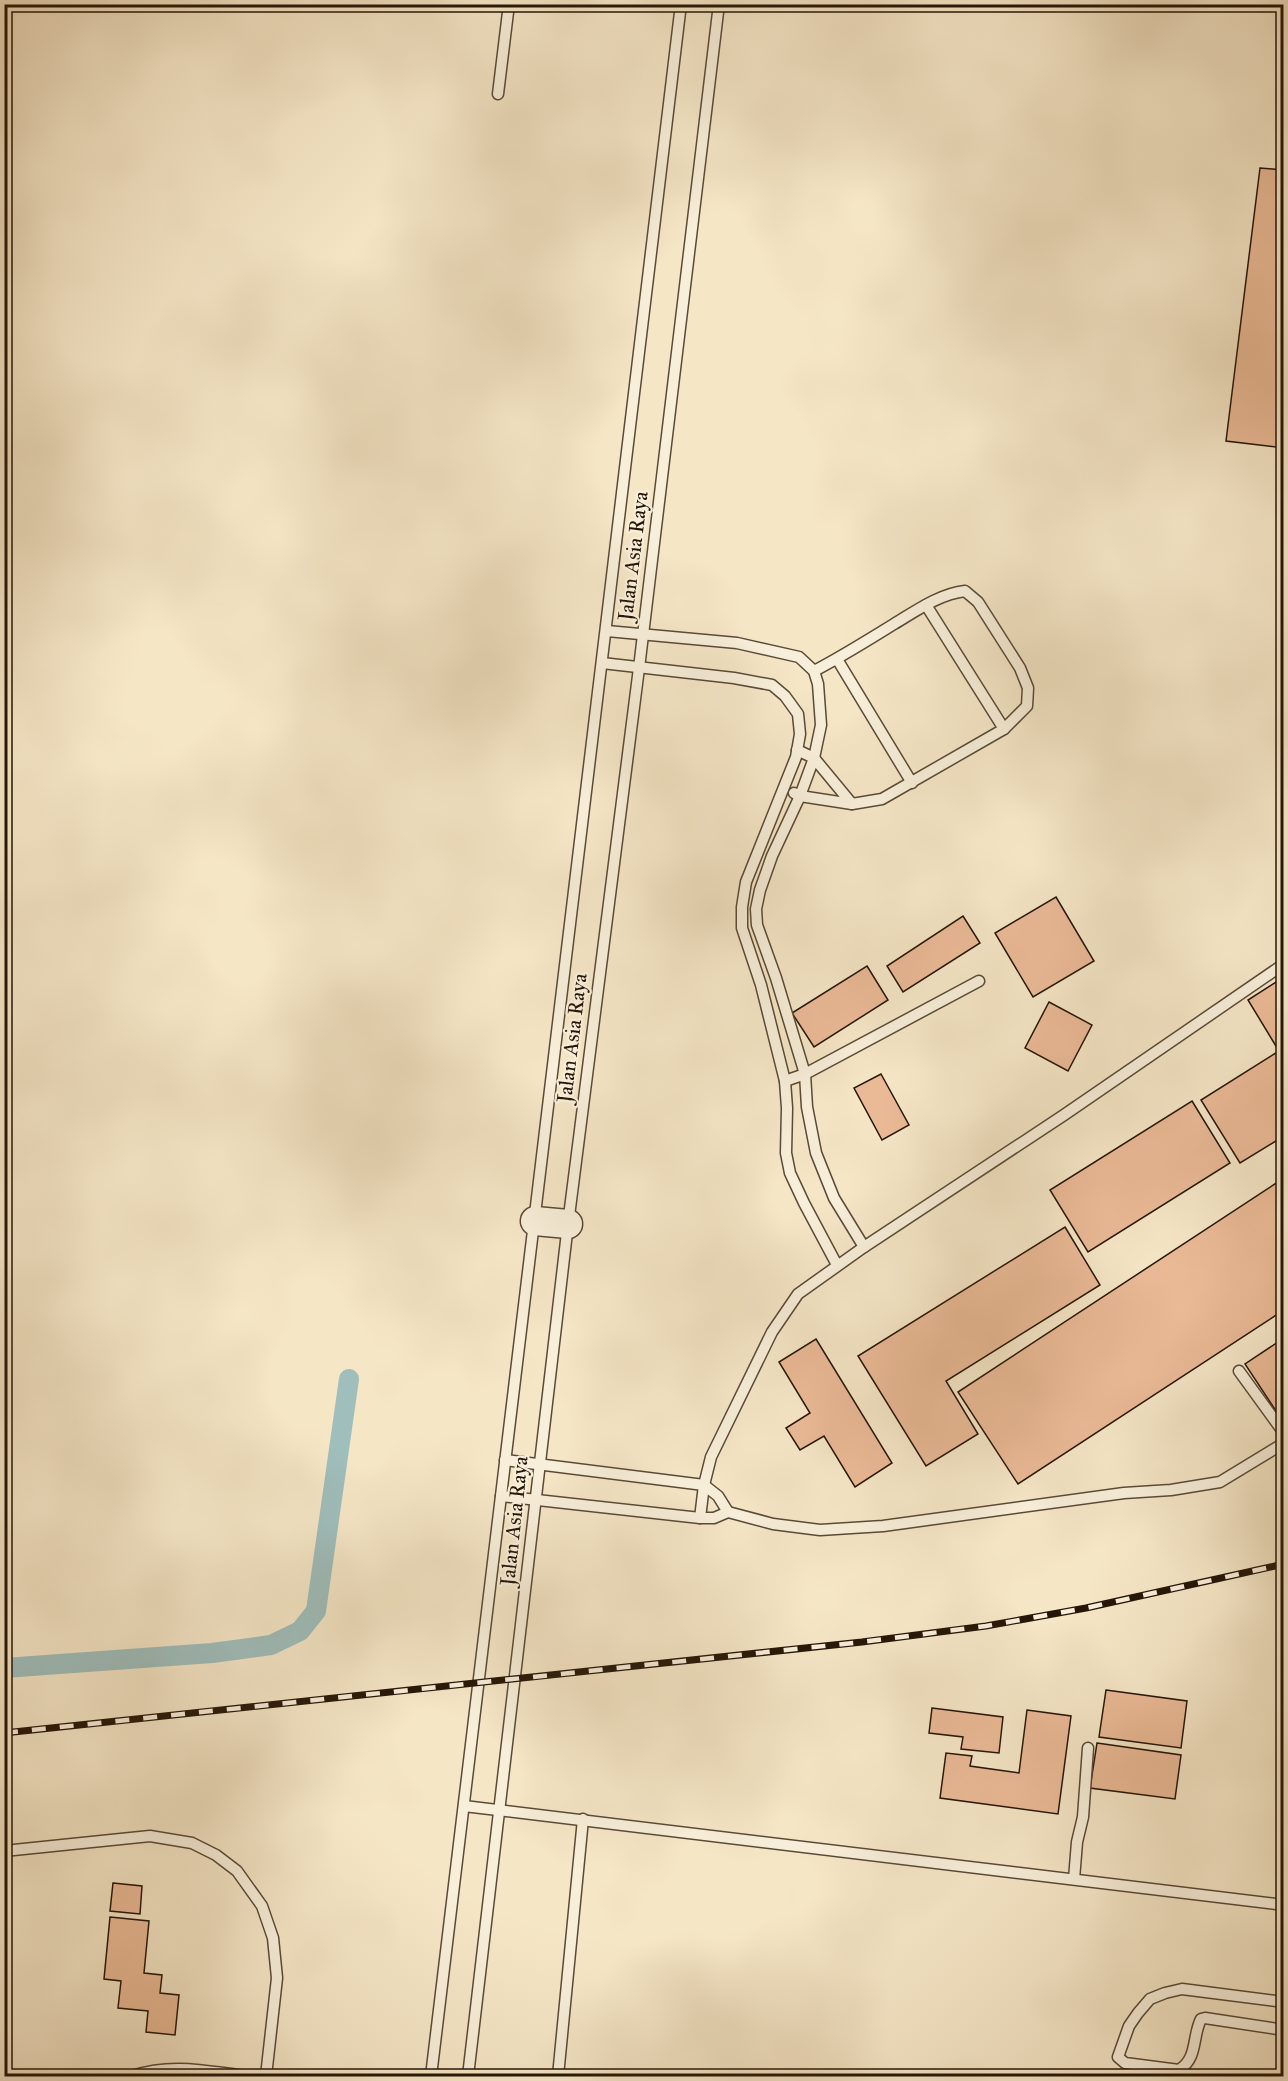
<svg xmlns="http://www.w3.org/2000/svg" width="1288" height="2081" font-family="'IM FELL Great Primer',serif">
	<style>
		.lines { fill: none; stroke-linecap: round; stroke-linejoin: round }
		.canal { stroke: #9fbebc; stroke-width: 20 }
		.building { fill: #eaba96; stroke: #261607; stroke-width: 1.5 }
		.service-casing { stroke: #5a4a37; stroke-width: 13 }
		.tertiary-casing { stroke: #5a4a37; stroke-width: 31 }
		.service { stroke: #f8efda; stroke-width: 10 }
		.tertiary { stroke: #f8efda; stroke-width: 28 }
		.rail-casing { stroke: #261607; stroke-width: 7 }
		.rail { stroke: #f8efda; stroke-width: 4.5; stroke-dasharray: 14; stroke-linecap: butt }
		.labels { text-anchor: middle; stroke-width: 4.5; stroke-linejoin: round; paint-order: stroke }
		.street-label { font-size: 21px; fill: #261607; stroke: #f8efda }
	</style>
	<rect width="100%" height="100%" fill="#f5e6c6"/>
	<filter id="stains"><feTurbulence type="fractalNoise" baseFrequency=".00333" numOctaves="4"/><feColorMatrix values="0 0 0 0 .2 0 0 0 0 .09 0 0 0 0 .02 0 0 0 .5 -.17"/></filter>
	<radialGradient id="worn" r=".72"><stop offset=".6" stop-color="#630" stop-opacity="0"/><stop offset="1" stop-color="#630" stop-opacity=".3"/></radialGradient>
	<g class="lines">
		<!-- canal -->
		<path class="canal" d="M4,1668L212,1653L271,1645L300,1631L316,1611L349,1379"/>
	</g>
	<!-- building -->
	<g class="building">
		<path d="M1260,168L1284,170V448L1226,441Z"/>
		<path d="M1056,897L1094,961L1033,997L995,933Z"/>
		<path d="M963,916L980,943L903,992L887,966Z"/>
		<path d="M867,966L888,1000L814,1047L792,1013Z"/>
		<path d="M1284,977V1136L1240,1163L1201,1100L1279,1051L1248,1000Z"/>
		<path d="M1049,1002L1092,1025L1068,1071L1025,1048Z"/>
		<path d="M881,1074L909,1125L882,1140L854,1088Z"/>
		<path d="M1192,1101L1230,1163L1088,1252L1050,1190Z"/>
		<path d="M1284,1178V1310L1018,1484L958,1392Z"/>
		<path d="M1065,1227L1100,1285L946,1381L978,1434L926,1466L858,1356Z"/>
		<path d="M1284,1338V1415L1280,1417L1245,1364Z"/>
		<path d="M816,1339L892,1463L855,1487L824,1436L800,1450L786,1428L810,1413L779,1362Z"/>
		<path d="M1106,1690L1187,1701L1181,1748L1099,1737Z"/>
		<path d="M932,1708L1003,1717L999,1753L961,1749L963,1737L929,1733Z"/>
		<path d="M1027,1710L1071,1716L1058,1814L940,1798L946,1753L972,1756L970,1766L1019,1773Z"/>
		<path d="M1097,1743L1181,1755L1175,1799L1090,1788Z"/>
		<path d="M113,1883L142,1886L140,1914L110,1911Z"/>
		<path d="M110,1917L149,1921L144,1973L162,1975L160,1993L179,1995L175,2035L146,2032L148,2011L118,2008L121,1981L104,1979Z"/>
	</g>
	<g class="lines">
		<!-- service casing -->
		<g class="service-casing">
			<g id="service">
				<path d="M498,94L509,4"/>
				<path d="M926,605L1004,729"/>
				<path d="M607,631L737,643L799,657L814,671L818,684L821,725L814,758L800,796L772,856L760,890L756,909L757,925L776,978L805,1074L807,1107L816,1153L834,1198L864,1247"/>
				<path d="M837,659L912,783"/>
				<path d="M602,663L734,678L772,685L785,696L798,714L800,734L796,757L746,882L742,907V928L761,985L785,1081L787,1108L786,1153L790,1173L804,1203L837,1265"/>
				<path d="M797,750L814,758L852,804"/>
				<path d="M794,793L800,796L852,804L882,799L1004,729L1027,706L1028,688L1020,668L978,602L965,591C939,594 916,611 894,624C868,640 841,657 814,671"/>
				<path d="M785,1081L805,1074L979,981"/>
				<path d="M1239,1371L1284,1433"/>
				<path d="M505,1460L704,1485L718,1496L728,1512"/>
				<path d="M501,1496L700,1518H714L728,1512L773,1524L820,1530L883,1526L1124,1493L1171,1490L1220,1482L1284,1443"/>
				<path d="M700,1518L704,1485L711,1457L772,1332L798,1294L864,1247L1064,1115L1284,964"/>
				<path d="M464,1806L1284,1905"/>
				<path d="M4,1851L150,1836L192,1843L216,1855L237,1871L262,1906L273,1938L277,1978L266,2076"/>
				<path d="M1074,1879L1077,1842L1083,1817L1088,1748"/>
				<path d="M1284,2002L1182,1989L1165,1993L1150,1999L1138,2013L1129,2026L1118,2057L1125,2063L1179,2070C1198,2058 1192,2037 1201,2019L1205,2018L1284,2030"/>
				<path d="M132,2076C172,2063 205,2071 246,2076"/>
				<path d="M431,2076L681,4"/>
				<path d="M468,2076L568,1224L639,668L719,4"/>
				<path d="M558,2076L583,1819"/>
			</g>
		</g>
		<!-- tertiary casing -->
		<g class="tertiary-casing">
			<path id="tertiary" d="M535,1221L568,1224"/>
		</g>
		<!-- service -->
		<use href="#service" class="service"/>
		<!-- tertiary -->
		<use href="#tertiary" class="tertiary"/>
		<!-- rail casing -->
		<g class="rail-casing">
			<path id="rail" d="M4,1733L862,1642L986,1626L1086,1608L1284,1564"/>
		</g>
		<!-- rail -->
		<use href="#rail" class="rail"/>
	</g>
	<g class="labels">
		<!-- street labels -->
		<g class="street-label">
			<text transform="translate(633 556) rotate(-83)" y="7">Jalan Asia Raya</text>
			<text transform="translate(572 1038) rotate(-83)" y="7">Jalan Asia Raya</text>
			<text transform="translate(514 1521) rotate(-84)" y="7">Jalan Asia Raya</text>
		</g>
	</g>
	<!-- margin -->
	<rect width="1288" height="2081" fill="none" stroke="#f5e6c6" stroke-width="24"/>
	<rect x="6" y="6" width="1276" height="2069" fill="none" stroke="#261607" stroke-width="3"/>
	<rect x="12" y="12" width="1264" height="2057" fill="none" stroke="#261607" stroke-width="1.5"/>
	<rect width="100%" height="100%" filter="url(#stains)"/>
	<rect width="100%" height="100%" fill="url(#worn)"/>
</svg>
